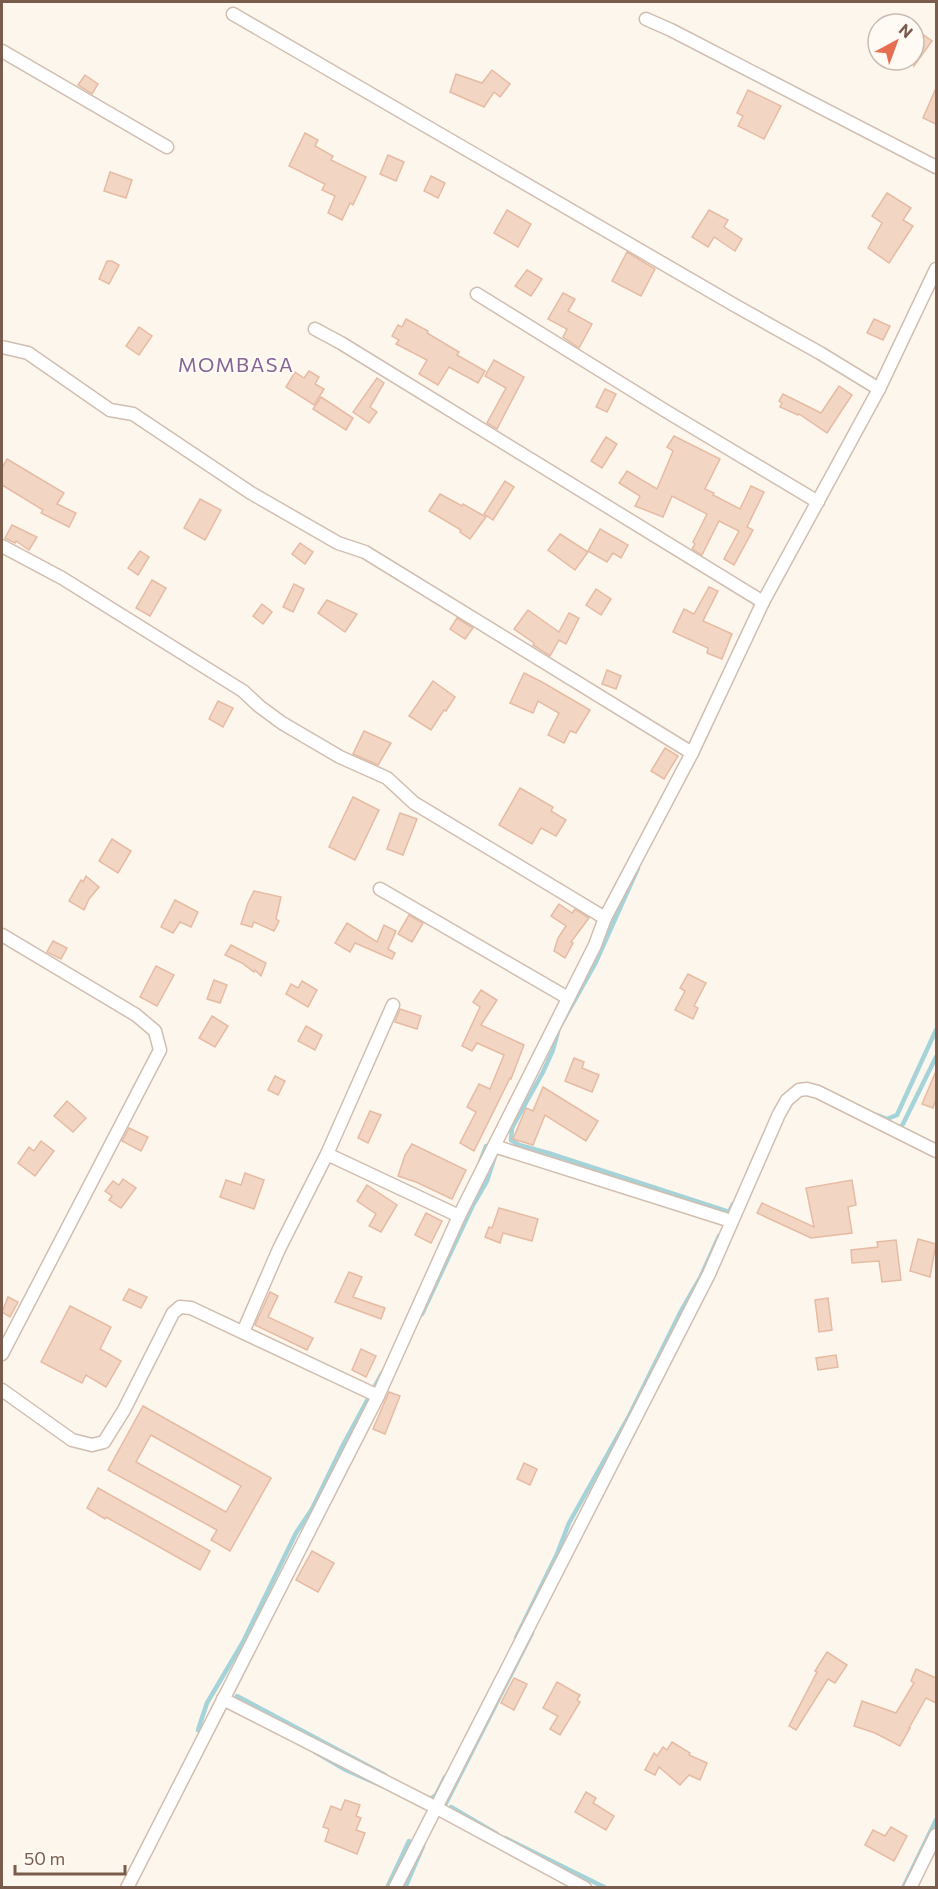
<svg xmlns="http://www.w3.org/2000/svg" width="938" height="1889" font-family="Commissioner,sans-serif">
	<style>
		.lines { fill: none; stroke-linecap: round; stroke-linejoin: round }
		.stream { stroke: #a5d3da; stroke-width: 4.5 }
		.building { fill: #f3d5c3; stroke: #e6bba3; stroke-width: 1.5; fill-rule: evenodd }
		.minor-casing { stroke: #d1beb0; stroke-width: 15 }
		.minor { stroke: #fff; stroke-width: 12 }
		.labels { text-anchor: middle; stroke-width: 4.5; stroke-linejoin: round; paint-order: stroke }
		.quarter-label { font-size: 20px; letter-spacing: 1.5px; fill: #846695; stroke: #fffaf3 }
	</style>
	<rect width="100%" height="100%" fill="#fdf6ec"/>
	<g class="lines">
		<!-- stream -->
		<g class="stream">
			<path d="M638,868L595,964L559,1028L553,1050L543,1072L512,1128L511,1140L519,1145L548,1153L729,1212L733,1204"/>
			<path d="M877,1115L887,1119L897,1115L936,1030"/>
			<path d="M895,1129L899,1128L903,1124L936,1057"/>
			<path d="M480,1162L486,1146"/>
			<path d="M422,1314L473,1205L487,1181L496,1153"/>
			<path d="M516,1638L557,1554L569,1523L629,1416L681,1311L701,1276L719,1236"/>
			<path d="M237,1696L385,1775"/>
			<path d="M198,1730L207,1703L243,1642L296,1533L312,1509L343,1445L382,1373"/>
			<path d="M315,1752L346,1770L380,1785"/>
			<path d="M427,1798L430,1799L436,1795L445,1777"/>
			<path d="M451,1807L497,1834"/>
			<path d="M442,1811L532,1633"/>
			<path d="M505,1838L606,1888"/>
			<path d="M387,1888L409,1841"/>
			<path d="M405,1888L423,1846"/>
			<path d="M903,1888L936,1820"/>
		</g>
	</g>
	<!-- building -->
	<g class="building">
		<path d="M914,28L932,41L914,66Z"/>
		<path d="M492,70L510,84L500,97L494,92L484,107L450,92L456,74L482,83Z"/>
		<path d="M85,75L98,84L92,94L78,85Z"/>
		<path d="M936,88V124L923,118Z"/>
		<path d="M748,90L781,106L764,139L738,126L743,116L737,113Z"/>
		<path d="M305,133L318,140L315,146L333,156L331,160L366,177L353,205L350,203L342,220L328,213L335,196L322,190L325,184L289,166Z"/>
		<path d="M388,155L404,162L396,181L380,174Z"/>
		<path d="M110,172L132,180L126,198L104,191Z"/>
		<path d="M431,176L445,183L438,198L424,191Z"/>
		<path d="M887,193L911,208L903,220L913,226L889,263L868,248L882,223L872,216Z"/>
		<path d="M507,210L531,224L518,247L494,233Z"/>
		<path d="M709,210L728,220L724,227L742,239L735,251L714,237L708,247L692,237Z"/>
		<path d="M627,252L655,269L641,296L612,281Z"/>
		<path d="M107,261H112L119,265L109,284L99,279Z"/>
		<path d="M527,270L542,279L531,296L515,286Z"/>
		<path d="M563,293L575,299L568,311L592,324L579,348L563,337L567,329L548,319Z"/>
		<path d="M406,319L428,331L427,333L459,352L457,355L485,371L478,383L449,367L438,385L419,374L427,360L396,344L399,340L392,336L398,325L402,327Z"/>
		<path d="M874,319L890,326L883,340L867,333Z"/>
		<path d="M139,327L152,336L139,355L126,346Z"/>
		<path d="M494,360L524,377L497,429L487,423L506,388L485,376Z"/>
		<path d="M309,371L319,377L315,384L324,389L314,405L286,387L295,372L304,378Z"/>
		<path d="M377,378L384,383L370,407L377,412L369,423L353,412Z"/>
		<path d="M839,386L852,395L827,433L799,414L798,415L780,407L782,403L779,401L783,394L821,413Z"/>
		<path d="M605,389L616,394L607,412L596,407Z"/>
		<path d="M321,397L353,418L346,430L313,409Z"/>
		<path d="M674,436L720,459L705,489L714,493L713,495L740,509L751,486L764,492L747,527L753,530L734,565L724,559L739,531L719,521L702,555L692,549L695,544L693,542L707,514L672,496L663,517L635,506L640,496L619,483L627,471L657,489L673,451L667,447Z"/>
		<path d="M606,437L617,444L602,468L591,461Z"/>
		<path d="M7,459L64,493L57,504L76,513L69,527L41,513L43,510L2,485V468Z"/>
		<path d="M505,481L514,487L493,520L484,514Z"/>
		<path d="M440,494L462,506L463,504L486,517L470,539L460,532L461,530L429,511Z"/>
		<path d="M200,499L221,510L205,540L184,528Z"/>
		<path d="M12,525L37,537L29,550L16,541L15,543L5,538Z"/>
		<path d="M600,529L628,545L621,558L613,553L607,562L588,551Z"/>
		<path d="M560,534L588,552L575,570L548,550Z"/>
		<path d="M300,543L313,552L305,564L292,554Z"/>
		<path d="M140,551L149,557L138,575L128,568Z"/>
		<path d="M152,580L166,588L150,616L136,608Z"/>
		<path d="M294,584L304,589L293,612L283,607Z"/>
		<path d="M709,587L718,591L703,621L732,634L722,659L707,653L708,648L673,632L684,609L694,614Z"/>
		<path d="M596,589L611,599L601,615L586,605Z"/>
		<path d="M327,600L357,614L345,632L318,613Z"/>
		<path d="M262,604L272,612L263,624L253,616Z"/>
		<path d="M528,610L559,632L569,613L579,618L566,644L559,640L550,656L533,645L534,643L514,629Z"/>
		<path d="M457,618L473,628L465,639L450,629Z"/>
		<path d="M607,670L621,676L616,689L602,684Z"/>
		<path d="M524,673L542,682L590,710L576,733L570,731L564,743L548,735L559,713L538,701L533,713L510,703Z"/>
		<path d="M433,681L455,697L446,711L444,710L431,730L409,716Z"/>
		<path d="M218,701L233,708L223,727L209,719Z"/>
		<path d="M364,731L391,743L378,765L353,754Z"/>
		<path d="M665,748L678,756L664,779L651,771Z"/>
		<path d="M520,788L553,807L551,811L566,820L556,836L541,828L532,844L499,825Z"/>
		<path d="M353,797L379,810L355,860L329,847Z"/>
		<path d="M400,813L417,819L403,855L387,849Z"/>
		<path d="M112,839L131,851L118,873L99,861Z"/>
		<path d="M86,876L99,887L89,899L84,910L69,901L81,880L83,882Z"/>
		<path d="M254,891L281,897L276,919L279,921L274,931L254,922L252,927L241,924L248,903Z"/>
		<path d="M175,900L198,912L191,927L180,922L173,933L161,927Z"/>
		<path d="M559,904L572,913L575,909L589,918L571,942L573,943L565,958L554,951L558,938L566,926L551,916Z"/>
		<path d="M409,915L423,923L412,942L398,934Z"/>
		<path d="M347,923L377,942L384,925L396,931L388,949L395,953L392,959L355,943L350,952L335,943Z"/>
		<path d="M53,941L67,948L61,959L47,952Z"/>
		<path d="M231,945L266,963L261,976L255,970L254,972L242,963L225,955Z"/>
		<path d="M156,966L174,975L157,1006L140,997Z"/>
		<path d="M688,974L706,983L694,1006L698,1008L693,1019L675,1010L685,991L680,988Z"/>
		<path d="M214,980L227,985L220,1003L207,999Z"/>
		<path d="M302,981L317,990L308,1007L286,994L291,984L298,988Z"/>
		<path d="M481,990L497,1000L481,1025L524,1045L511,1079L510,1078L474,1151L460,1143L476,1112L467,1107L479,1084L490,1089L504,1055L477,1043L472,1051L462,1046L480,1007L473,1002Z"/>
		<path d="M400,1009L421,1016L417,1029L395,1022Z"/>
		<path d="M212,1016L228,1026L215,1047L199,1038Z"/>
		<path d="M306,1026L322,1035L315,1050L298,1041Z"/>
		<path d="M574,1058L584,1062L582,1068L599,1075L592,1092L565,1081Z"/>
		<path d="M936,1071V1099L933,1108L922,1104Z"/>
		<path d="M275,1076L285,1081L278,1095L268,1090Z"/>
		<path d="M543,1087L598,1121L586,1141L545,1115L533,1145L513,1139L526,1108L533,1111Z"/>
		<path d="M67,1101L86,1118L73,1132L54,1116Z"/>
		<path d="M370,1111L381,1115L368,1143L358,1138Z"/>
		<path d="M129,1128L148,1137L141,1151L122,1141Z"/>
		<path d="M41,1141L54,1151L35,1176L18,1163L29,1147L34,1151Z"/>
		<path d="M412,1144L466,1170L452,1199L416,1182L398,1176L405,1155Z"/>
		<path d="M245,1173L264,1180L254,1209L220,1197L226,1180L241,1185Z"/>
		<path d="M123,1179L136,1188L121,1208L109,1200L112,1196L105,1191L113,1181L119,1185Z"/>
		<path d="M852,1180L856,1205L848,1207L852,1233L811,1238L757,1213L762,1203L814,1227L806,1188Z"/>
		<path d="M367,1185L397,1205L381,1232L369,1226L376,1214L357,1201Z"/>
		<path d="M499,1208L538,1219L532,1241L503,1233L500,1243L485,1237L489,1227L492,1228Z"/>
		<path d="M426,1213L442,1221L431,1243L415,1235Z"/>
		<path d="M918,1239L936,1244L930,1277L910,1271Z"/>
		<path d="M896,1240L901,1280L882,1282L879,1261L852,1263L851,1250L878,1247L877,1242Z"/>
		<path d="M349,1272L362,1277L353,1297L385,1308L381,1319L335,1302Z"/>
		<path d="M129,1289L147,1297L141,1308L123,1300Z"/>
		<path d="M270,1292L278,1296L268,1317L313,1338L307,1350L255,1325Z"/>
		<path d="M8,1297L18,1302L10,1317L2,1312Z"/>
		<path d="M828,1298L832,1330L819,1332L815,1300Z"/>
		<path d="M70,1306L111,1327L100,1349L121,1361L106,1387L86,1375L82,1383L41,1362Z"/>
		<path d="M361,1349L376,1356L366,1377L352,1370Z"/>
		<path d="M836,1355L838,1367L818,1370L816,1358Z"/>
		<path d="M389,1392L400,1396L385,1434L373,1429Z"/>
		<path d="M143,1406L271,1478L230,1551L211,1540L217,1530L108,1470ZM151,1435L241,1486L226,1512L136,1462Z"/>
		<path d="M524,1463L537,1469L530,1485L517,1479Z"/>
		<path d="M98,1488L210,1551L200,1570L106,1517L105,1519L87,1508Z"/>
		<path d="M312,1551L334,1563L318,1592L296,1580Z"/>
		<path d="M827,1652L847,1665L835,1683L828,1679L796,1730L789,1726L817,1672L815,1671Z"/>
		<path d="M916,1669L936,1678V1703L926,1698L909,1728H910L900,1746L875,1733L854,1726L862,1701L896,1713L914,1683L911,1681Z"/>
		<path d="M514,1678L527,1684L514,1710L501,1703Z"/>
		<path d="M557,1682L580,1695L577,1700L580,1702L560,1735L550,1729L558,1716L543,1708Z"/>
		<path d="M672,1742L690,1753L689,1755L707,1763L700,1780L689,1775L680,1785L659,1767L655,1775L645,1770L654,1753L657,1756L663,1747L667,1750Z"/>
		<path d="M586,1792L596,1798L593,1803L614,1816L606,1830L575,1812Z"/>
		<path d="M345,1800L360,1805L356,1816L361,1818L356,1830L365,1833L357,1854L325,1841L329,1829L323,1827L331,1806L341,1810Z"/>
		<path d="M891,1827L907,1836L894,1861L865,1845L873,1830L885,1836Z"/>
	</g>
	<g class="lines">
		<!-- minor casing -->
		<g class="minor-casing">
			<g id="minor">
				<path d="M233,14L736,306L820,353L879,389"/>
				<path d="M646,19L671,30L936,167"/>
				<path d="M2,51L167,147"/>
				<path d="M477,294L669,413L818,502"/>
				<path d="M315,329L341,343L763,602"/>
				<path d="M2,347L28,353L110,410L133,414L251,493L338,543L365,552L692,753"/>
				<path d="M2,546L62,578L243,691L259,706L282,723L340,757L387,778L414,803L605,918"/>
				<path d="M380,889L568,998"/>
				<path d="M2,935L136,1015L155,1031L160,1050L2,1354"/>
				<path d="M494,1146L731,1221"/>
				<path d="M327,1154L459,1216"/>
				<path d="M243,1332L279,1249L327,1154L393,1005"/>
				<path d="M2,1390L72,1440L92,1445L104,1442L124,1410L173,1313L180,1307L191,1308L378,1396"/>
				<path d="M223,1699L435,1807L585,1888"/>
				<path d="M127,1888L378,1396L459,1216L595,945L605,918L692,753L763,602L879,389L936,269"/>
				<path d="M395,1888L709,1274L779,1114L787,1100L799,1090L807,1089L818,1092L936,1151"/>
				<path d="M910,1888L936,1835"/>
			</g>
		</g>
		<!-- minor -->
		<use href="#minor" class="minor"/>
	</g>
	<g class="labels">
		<!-- quarter labels -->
		<g class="quarter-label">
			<text x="236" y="372">MOMBASA</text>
		</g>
	</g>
	<!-- border -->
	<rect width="938" height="1889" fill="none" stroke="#7a5c4d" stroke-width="6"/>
	<!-- north arrow -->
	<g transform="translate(896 42) rotate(41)"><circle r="28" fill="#fffaf3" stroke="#cabbb1" stroke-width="1.5"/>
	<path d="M0-4.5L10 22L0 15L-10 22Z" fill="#e76f51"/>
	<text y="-9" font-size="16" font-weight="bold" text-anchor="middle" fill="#7a5c4d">N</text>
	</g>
	<!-- scale -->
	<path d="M15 1865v9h110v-9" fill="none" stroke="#7a5c4d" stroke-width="3"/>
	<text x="24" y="1865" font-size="18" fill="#7a5c4d" stroke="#fffaf3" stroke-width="4.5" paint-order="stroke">50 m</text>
</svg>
